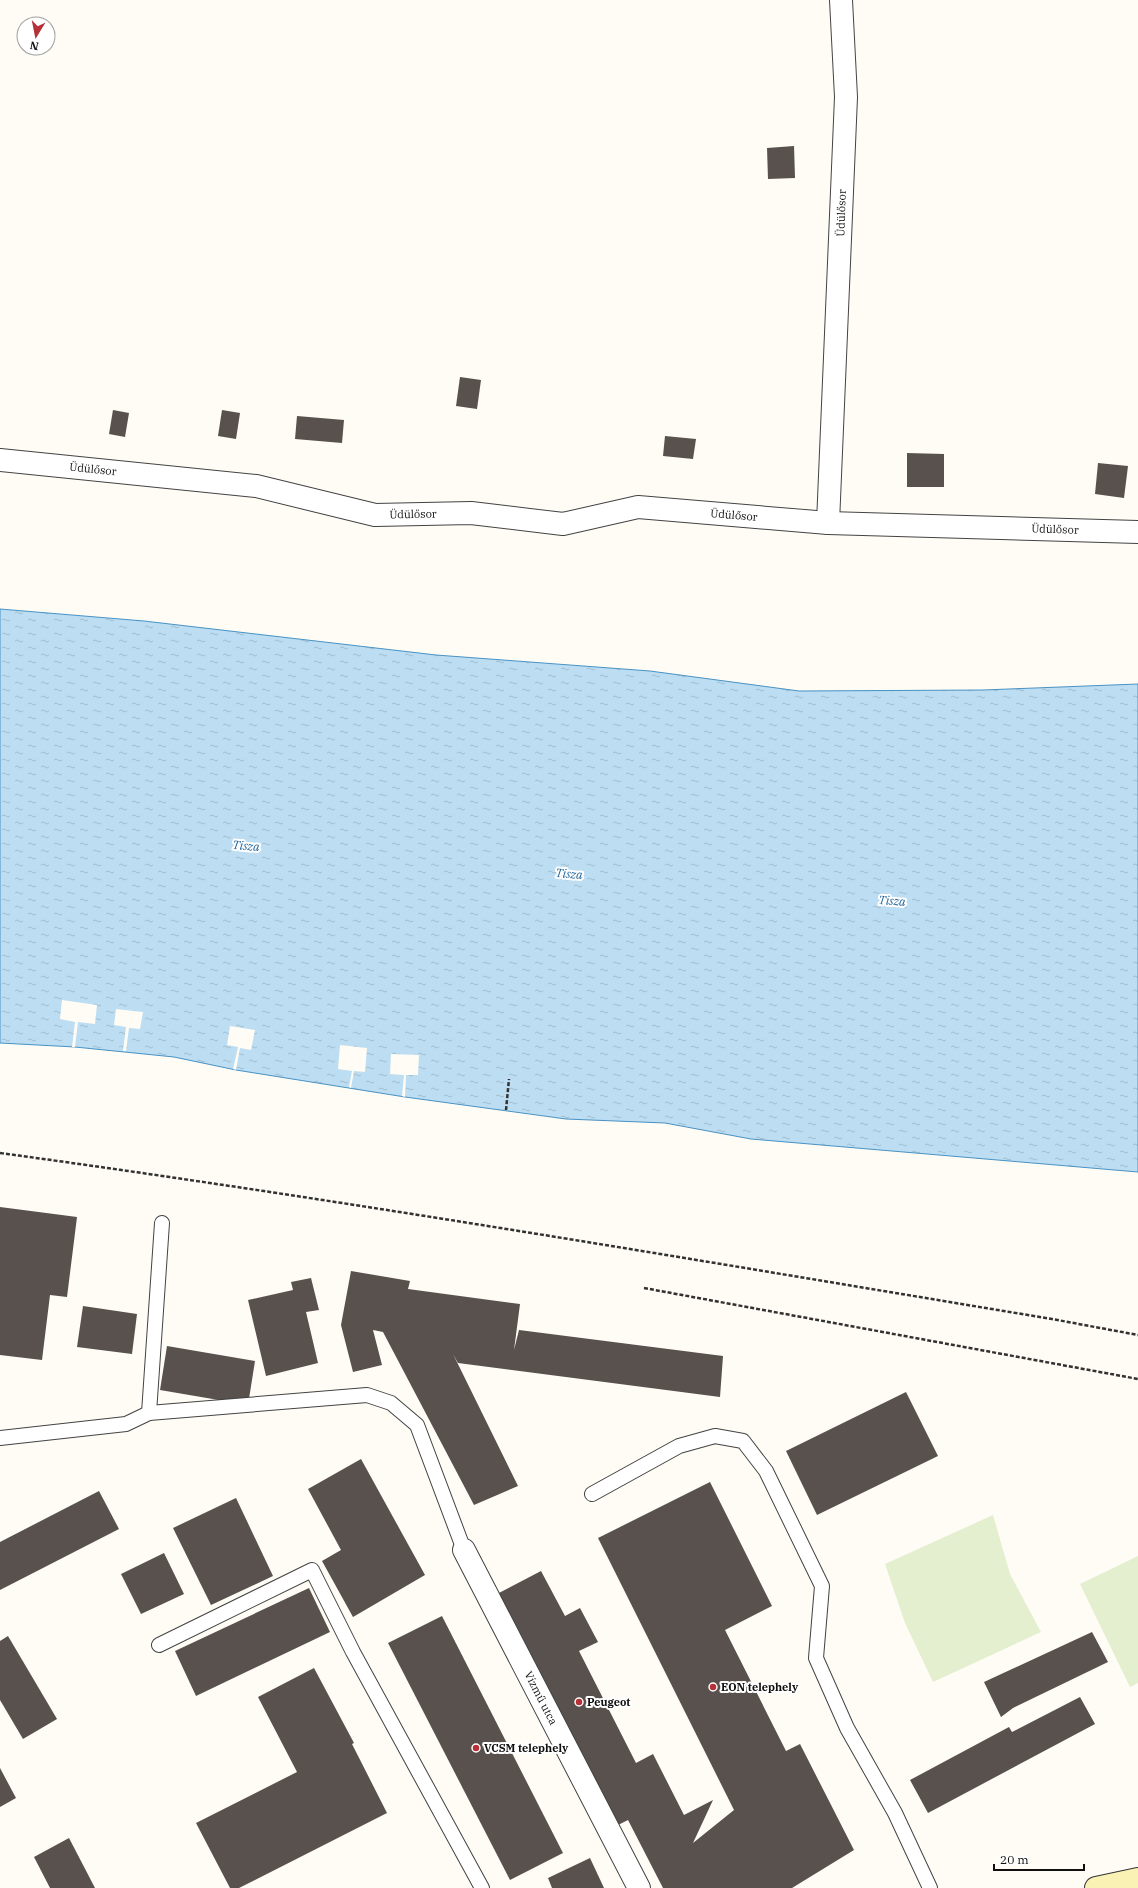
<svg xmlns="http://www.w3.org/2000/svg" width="1138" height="1888" font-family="'IBM Plex Serif',serif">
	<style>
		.pitch { fill: #e4efd0 }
		.water { fill: url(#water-ripples); stroke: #4892c4 }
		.pier { fill: #fefcf4 }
		.building { fill: #58514d }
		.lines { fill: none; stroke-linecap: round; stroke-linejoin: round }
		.lane-casing { stroke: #434343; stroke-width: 16 }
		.street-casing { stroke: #434343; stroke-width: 24 }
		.secondary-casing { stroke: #323232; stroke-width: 24 }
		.path { stroke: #323232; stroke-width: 2.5; stroke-dasharray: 4 2; stroke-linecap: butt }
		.lane { stroke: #fff; stroke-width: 14 }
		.street { stroke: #fff; stroke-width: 22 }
		.secondary { stroke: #f9f2b4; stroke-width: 22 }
		.poi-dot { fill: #b63137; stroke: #fff; stroke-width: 1.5 }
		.labels { text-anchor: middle; stroke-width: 4; stroke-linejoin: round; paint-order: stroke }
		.street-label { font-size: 11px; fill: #101010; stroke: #fff }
		.poi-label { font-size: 11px; font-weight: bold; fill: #101010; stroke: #fff; text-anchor: start }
		.water-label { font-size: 12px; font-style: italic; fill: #216499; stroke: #fff }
	</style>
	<defs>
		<pattern id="water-ripples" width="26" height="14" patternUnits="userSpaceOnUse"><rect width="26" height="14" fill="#bcddf2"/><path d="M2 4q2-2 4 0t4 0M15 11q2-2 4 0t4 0" fill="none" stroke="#a1bdce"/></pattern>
	</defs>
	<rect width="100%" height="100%" fill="#fefcf4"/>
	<!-- pitch -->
	<g class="pitch">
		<path d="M993,1515L1010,1574L1041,1632L933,1682L905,1623L885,1564Z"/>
		<path d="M1138,1556V1683L1130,1687L1080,1584Z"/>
	</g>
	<!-- water -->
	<path class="water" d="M0,609L144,621L436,655L650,671L799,691L983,690L1138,684V1172L751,1139L665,1123L566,1119L405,1097L236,1070L174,1057L75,1047L0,1043Z"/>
	<!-- pier -->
	<g class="pier">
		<path d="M62,1000L97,1005L95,1024L78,1022L75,1047H72L75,1022L60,1019Z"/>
		<path d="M116,1009L143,1012L140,1029L129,1028L126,1051H123L126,1027L114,1025Z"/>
		<path d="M230,1026L255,1030L251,1050L240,1048L236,1070L233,1069L238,1047L227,1045Z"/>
		<path d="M340,1045L367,1048L365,1072L354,1071L351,1088L349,1087L352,1071L338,1069Z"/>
		<path d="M391,1054L419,1055L418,1075H406L405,1097L402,1096L404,1075L390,1074Z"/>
	</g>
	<!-- building -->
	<g class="building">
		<path d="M794,146L795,178L768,179L767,148Z"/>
		<path d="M460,377L481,380L477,409L456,406Z"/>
		<path d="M113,410L129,413L125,437L109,434Z"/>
		<path d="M222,410L240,413L236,439L218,436Z"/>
		<path d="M297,416L344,420L342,443L295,439Z"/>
		<path d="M665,436L696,439L693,459L663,456Z"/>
		<path d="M907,453L944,454V487H907Z"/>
		<path d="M1098,463L1128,466L1124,498L1095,494Z"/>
		<path d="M0,1207L77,1217L67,1297L50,1295L42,1360L0,1355Z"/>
		<path d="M351,1271L410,1281L408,1289L520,1304L514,1350L519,1330L723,1356L720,1397L458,1363L453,1354L518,1486L474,1505L383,1332L373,1330L382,1365L353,1372L341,1325Z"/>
		<path d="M311,1278L319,1310L306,1312L318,1363L266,1376L248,1300L293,1290L291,1282Z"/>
		<path d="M83,1306L137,1314L132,1354L77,1347Z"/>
		<path d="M167,1346L255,1361L248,1405L160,1390Z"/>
		<path d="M906,1392L938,1456L817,1515L786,1451Z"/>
		<path d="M361,1459L425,1575L353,1617L322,1561L341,1550L308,1489Z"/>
		<path d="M710,1482L772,1606L725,1630L786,1751L800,1744L854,1850L792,1888H663L628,1820L616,1826L497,1594L541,1571L565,1616L580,1608L598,1642L579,1651L636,1763L653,1754L684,1815L713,1800L693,1843L734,1810L598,1538Z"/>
		<path d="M99,1491L119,1529L0,1590V1542Z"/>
		<path d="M236,1498L273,1576L211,1605L173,1528Z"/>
		<path d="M164,1553L184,1594L141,1614L121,1574Z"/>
		<path d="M309,1588L330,1632L196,1696L175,1651Z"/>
		<path d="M442,1616L563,1853L510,1880L388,1643Z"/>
		<path d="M1092,1632L1108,1662L1013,1708L1001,1717L984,1682Z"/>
		<path d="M8,1636L57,1719L23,1739L0,1700V1641Z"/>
		<path d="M314,1668L354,1743L352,1744L387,1813L239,1888H230L196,1823L297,1772L258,1697Z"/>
		<path d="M1080,1697L1095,1724L928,1813L910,1780L1009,1727L1012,1732Z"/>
		<path d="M0,1768L16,1798L0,1807Z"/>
		<path d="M69,1838L95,1888H50L34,1857Z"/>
		<path d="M590,1858L604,1888H552L548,1878Z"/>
	</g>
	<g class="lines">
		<!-- lane casing -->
		<g class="lane-casing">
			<g id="lane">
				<path d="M149,1413L162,1223"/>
				<path d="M0,1438L126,1424L149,1413L367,1395L391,1403L417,1425L464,1550"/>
				<path d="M592,1494L679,1446L715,1436L743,1441L766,1471L822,1586L816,1658L847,1728L895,1813L930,1888"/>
				<path d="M159,1645L312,1570L353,1652L482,1888"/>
			</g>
		</g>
		<!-- street casing -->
		<g class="street-casing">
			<g id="street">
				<path d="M0,460L256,486L375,515L471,513L563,524L638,507L828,523L1138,532"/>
				<path d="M828,523L846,97L841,0"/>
				<path d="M464,1550L639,1888"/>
			</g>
		</g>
		<!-- secondary casing -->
		<g class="secondary-casing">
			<path id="secondary" d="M1096,1888L1138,1879"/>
		</g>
		<!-- path -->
		<g class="path">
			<path d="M506,1110L509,1079"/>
			<path d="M0,1153C352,1201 702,1261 1052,1319L1138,1335"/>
			<path d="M644,1288L1138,1379"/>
		</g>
		<!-- lane -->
		<use href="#lane" class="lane"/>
		<!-- street -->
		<use href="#street" class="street"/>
		<!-- secondary -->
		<use href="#secondary" class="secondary"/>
	</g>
	<!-- markers -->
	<g class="poi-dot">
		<circle cx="713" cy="1687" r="4"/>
		<circle cx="579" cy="1702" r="4"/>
		<circle cx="476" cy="1748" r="4"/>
	</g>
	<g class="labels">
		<!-- street labels -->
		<g class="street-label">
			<text transform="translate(841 213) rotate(-88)" y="4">Üdülősor</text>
			<text transform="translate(93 469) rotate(6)" y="4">Üdülősor</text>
			<text transform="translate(413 514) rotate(-1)" y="4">Üdülősor</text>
			<text transform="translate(734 515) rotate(5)" y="4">Üdülősor</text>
			<text transform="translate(1055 529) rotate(2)" y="4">Üdülősor</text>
			<text transform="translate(541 1698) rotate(63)" y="4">Vízmű utca</text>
		</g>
		<!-- poi labels -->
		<g class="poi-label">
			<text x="721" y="1691">EON telephely</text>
			<text x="587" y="1706">Peugeot</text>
			<text x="484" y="1752">VCSM telephely</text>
		</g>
		<!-- water labels -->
		<g class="water-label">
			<text transform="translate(246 846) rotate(5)" y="4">Tisza</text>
			<text transform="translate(569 874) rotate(5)" y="4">Tisza</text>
			<text transform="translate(892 901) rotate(4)" y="4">Tisza</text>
		</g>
	</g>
	<!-- north arrow -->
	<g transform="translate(36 36) rotate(190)"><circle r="19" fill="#ffffff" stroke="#9f9f9f"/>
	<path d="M0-3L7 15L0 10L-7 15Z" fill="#b63137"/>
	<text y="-6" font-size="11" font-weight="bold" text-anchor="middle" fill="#101010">N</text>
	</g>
	<!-- scale -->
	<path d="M994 1864v6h90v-6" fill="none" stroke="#101010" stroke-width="2"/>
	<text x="1000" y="1864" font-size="12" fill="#101010" stroke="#ffffff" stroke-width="3" paint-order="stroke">20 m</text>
</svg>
